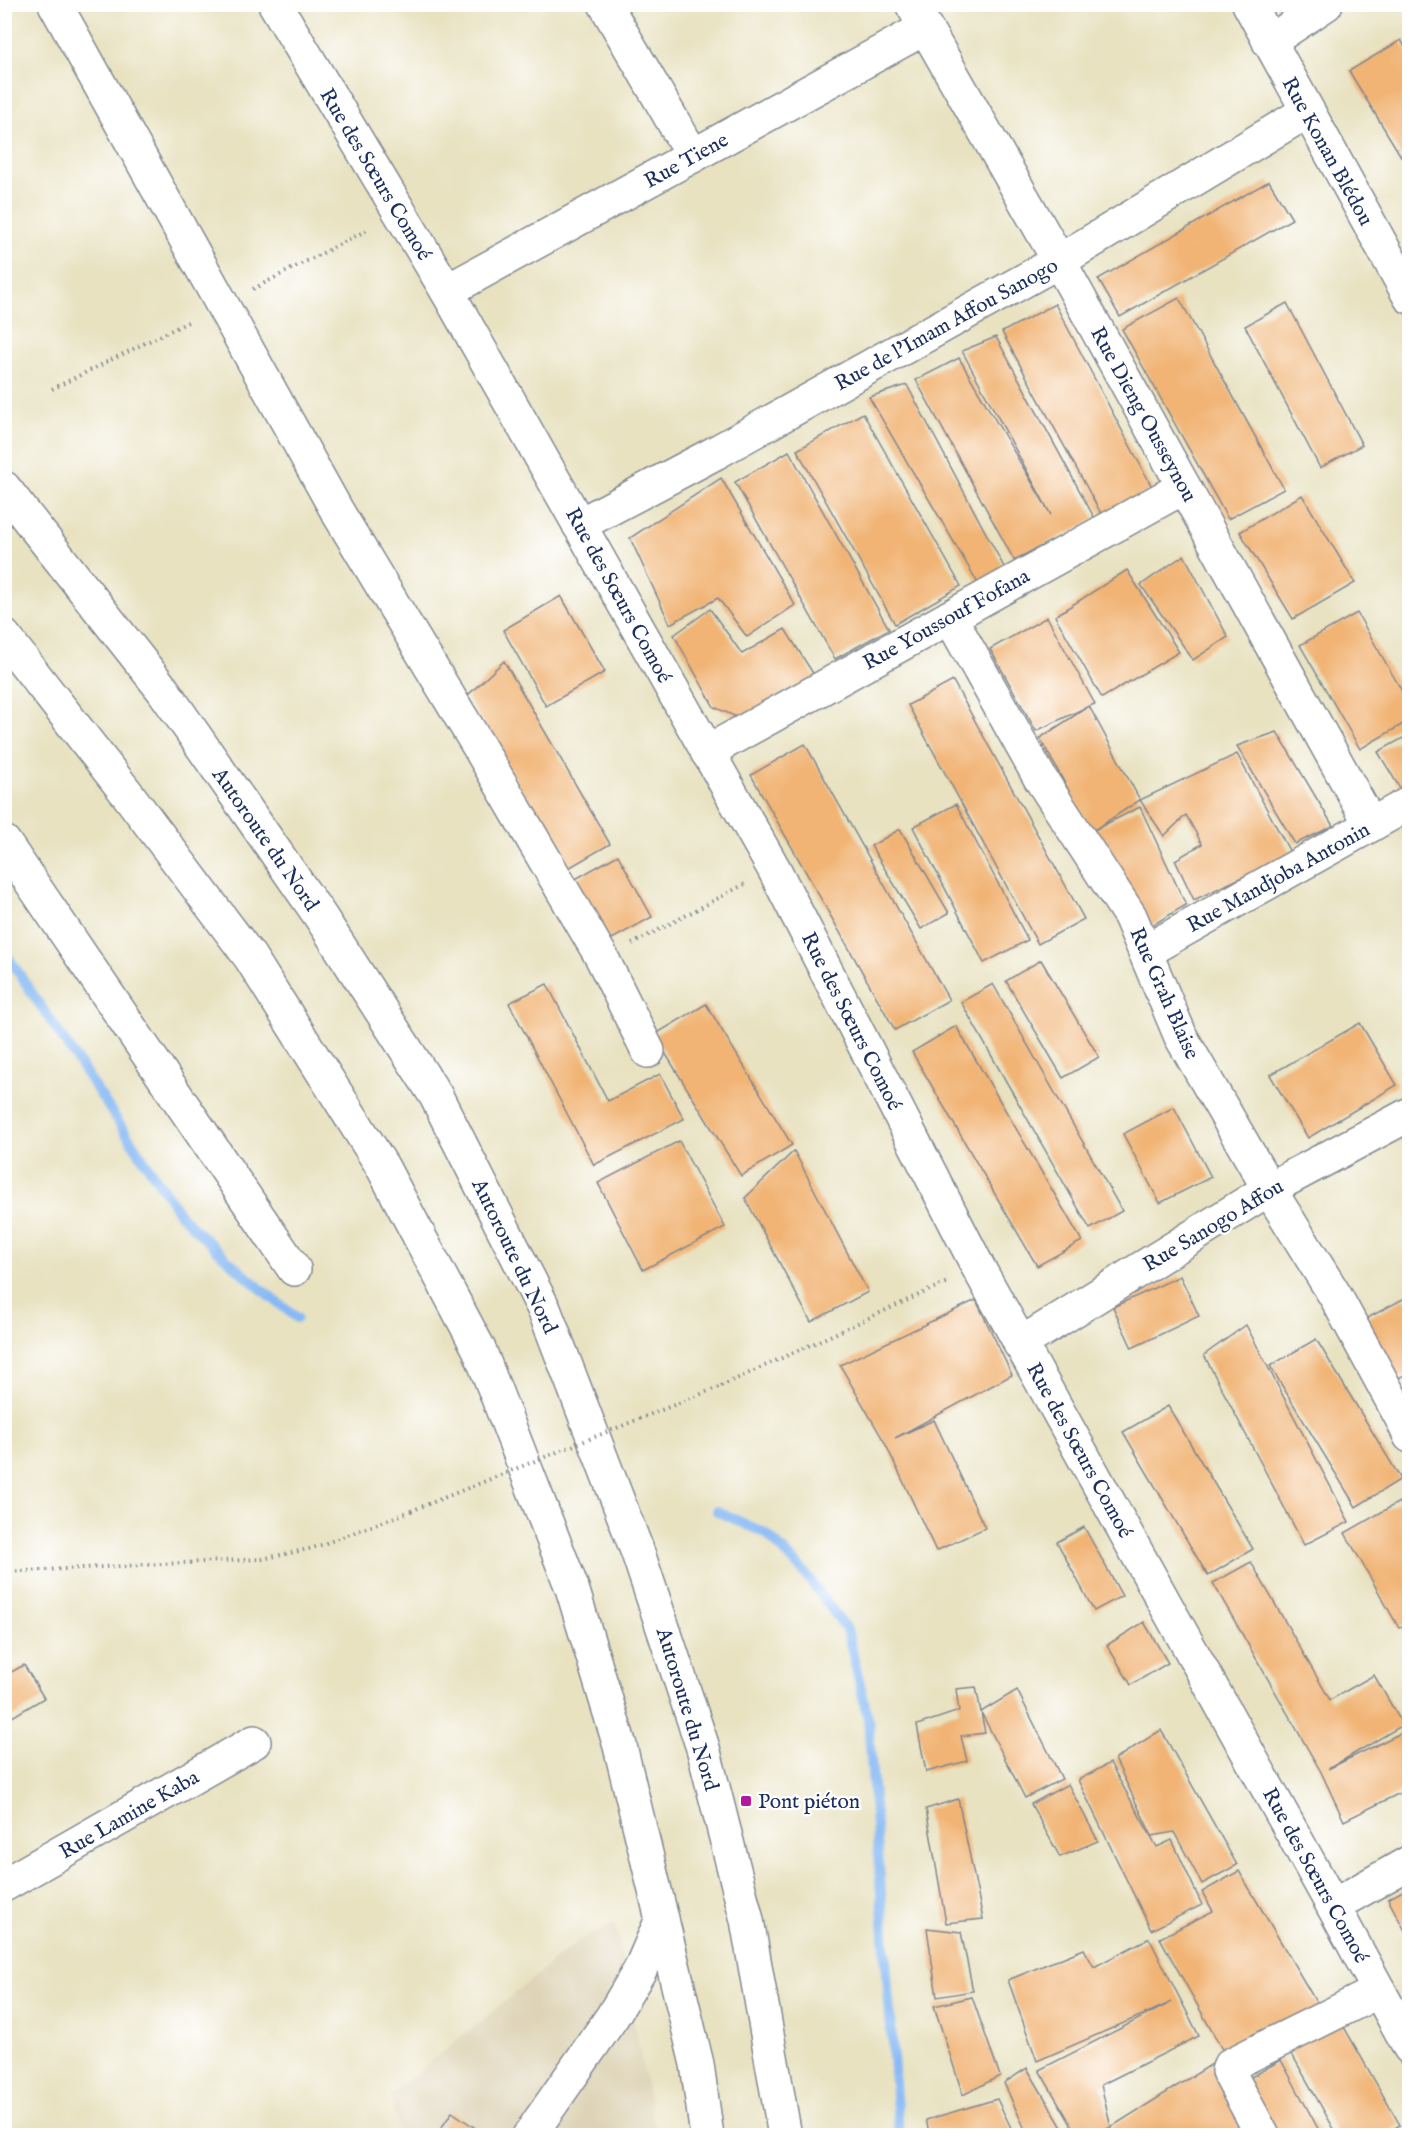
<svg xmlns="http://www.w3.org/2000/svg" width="1414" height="2140" font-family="'IM FELL English',serif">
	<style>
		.built { fill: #ded3b6 }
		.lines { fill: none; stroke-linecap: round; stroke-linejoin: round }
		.stream { stroke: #87b9f4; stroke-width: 10 }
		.building { fill: #f1b474 }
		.minor-casing { stroke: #828890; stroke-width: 36 }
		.highway-casing { stroke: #828890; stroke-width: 36 }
		.path { stroke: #828890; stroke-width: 4; stroke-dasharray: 1.5 4.5; stroke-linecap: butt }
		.minor { stroke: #fff; stroke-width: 33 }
		.highway { stroke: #fff; stroke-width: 33 }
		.path-bridge { stroke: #828890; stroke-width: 4; stroke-dasharray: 1.5 4.5; stroke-linecap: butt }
		.poi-dot { fill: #b5179e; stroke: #fff; stroke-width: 2 }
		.labels { text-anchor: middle; stroke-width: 4.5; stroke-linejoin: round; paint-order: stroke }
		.street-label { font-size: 21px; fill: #1b2f5e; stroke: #fff }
		.poi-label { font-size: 21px; fill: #1b2f5e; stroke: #fff; text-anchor: start }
	</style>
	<rect width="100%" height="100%" fill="#fff"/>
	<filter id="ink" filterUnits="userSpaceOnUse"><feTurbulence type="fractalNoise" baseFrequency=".0167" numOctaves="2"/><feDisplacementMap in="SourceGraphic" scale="12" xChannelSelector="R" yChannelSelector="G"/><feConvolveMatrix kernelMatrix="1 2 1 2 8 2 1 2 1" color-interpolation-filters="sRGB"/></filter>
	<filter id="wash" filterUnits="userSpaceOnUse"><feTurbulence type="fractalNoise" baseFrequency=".008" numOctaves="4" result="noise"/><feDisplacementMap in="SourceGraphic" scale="24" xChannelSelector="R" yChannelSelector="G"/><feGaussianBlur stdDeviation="1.35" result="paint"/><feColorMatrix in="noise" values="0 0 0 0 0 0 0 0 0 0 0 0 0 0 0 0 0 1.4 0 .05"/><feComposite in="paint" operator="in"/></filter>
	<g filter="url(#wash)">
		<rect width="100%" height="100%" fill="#e8e2c1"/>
		<!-- built -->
		<path class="built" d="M615,1923L656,2135H399L390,2095L577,1942Z"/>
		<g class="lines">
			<!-- stream -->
			<g class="stream">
				<path d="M4,951L180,1214C217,1252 255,1285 297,1318"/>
				<path d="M717,1511L767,1534L804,1572L847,1630L868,1718L899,2136"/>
			</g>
		</g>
		<g id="blocks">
			<!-- building -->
			<g class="building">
				<path d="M1401,40L1410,55V171L1349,71Z"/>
				<path d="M1269,181L1292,219L1120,317L1098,279Z"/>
				<path d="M1179,298L1284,489L1228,519L1122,329Z"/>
				<path d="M1287,303L1362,445L1320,468L1245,326Z"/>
				<path d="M1055,304L1153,489L1103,517L1002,332Z"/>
				<path d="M996,337L1095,519L1014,560L916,380L959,358L1051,515L962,351Z"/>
				<path d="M907,385L1004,567L979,585L869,397Z"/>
				<path d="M863,413L961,586L895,624L797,450Z"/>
				<path d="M789,451L889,629L835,659L735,482Z"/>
				<path d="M721,478L795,605L747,637L718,598L670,624L630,538Z"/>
				<path d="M1302,495L1355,583L1293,619L1240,532Z"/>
				<path d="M1184,555L1228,637L1193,660L1141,585Z"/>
				<path d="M1127,570L1179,652L1102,698L1055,616Z"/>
				<path d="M561,596L605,672L546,706L503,630Z"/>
				<path d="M710,609L742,654L785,629L816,678L743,720L714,707L674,635Z"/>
				<path d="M1357,613L1410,705V720L1360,749L1300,645Z"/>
				<path d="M1047,617L1095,704L1089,706L1140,800L1094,830L1140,807L1186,905L1151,926L1091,831L1040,738L1089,706L1036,731L990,649Z"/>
				<path d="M504,661L610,844L567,869L467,696Z"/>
				<path d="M953,681L1084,919L1038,944L908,705Z"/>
				<path d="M1277,732L1333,826L1295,844L1237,746Z"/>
				<path d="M1410,734V785L1401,790L1378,752Z"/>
				<path d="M805,744L949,1000L895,1030L751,775Z"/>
				<path d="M1237,754L1291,854L1194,900L1175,860L1202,844L1186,815L1164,836L1140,800Z"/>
				<path d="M956,804L1028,940L984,963L913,827Z"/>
				<path d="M900,829L949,913L921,929L871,846Z"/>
				<path d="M618,855L652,917L603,944L570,882Z"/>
				<path d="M1041,960L1099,1057L1063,1078L1006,981Z"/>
				<path d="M547,984L608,1101L660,1074L684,1119L594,1165L509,1003Z"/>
				<path d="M993,984L1122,1211L1090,1229L961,1002Z"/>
				<path d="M706,1004L792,1145L741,1176L654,1035Z"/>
				<path d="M1360,1023L1397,1085L1308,1138L1270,1075Z"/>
				<path d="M956,1026L1082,1241L1037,1266L912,1052Z"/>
				<path d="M1174,1107L1211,1177L1160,1203L1123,1134Z"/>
				<path d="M679,1141L725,1227L643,1270L598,1183Z"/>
				<path d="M794,1151L868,1292L811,1322L745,1198Z"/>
				<path d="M1180,1276L1199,1316L1132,1348L1113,1307Z"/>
				<path d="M1405,1298L1410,1306V1372L1390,1383L1358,1323Z"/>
				<path d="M976,1300L1012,1375L895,1438L934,1420L985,1528L936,1551L885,1443L840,1365Z"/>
				<path d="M1246,1325L1349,1522L1304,1545L1204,1355Z"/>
				<path d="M1316,1339L1401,1479L1356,1507L1270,1366Z"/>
				<path d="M1168,1406L1253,1549L1208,1576L1123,1432Z"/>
				<path d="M1399,1502L1410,1520V1622L1399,1628L1345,1533Z"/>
				<path d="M1084,1527L1122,1596L1094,1611L1057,1542Z"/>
				<path d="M1251,1562L1330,1700L1374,1675L1403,1725L1328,1769L1409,1729L1410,1788L1344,1821L1321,1772L1213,1583Z"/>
				<path d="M1144,1622L1168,1663L1131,1685L1107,1645Z"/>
				<path d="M24,1665L44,1698L4,1722V1676Z"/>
				<path d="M976,1687L981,1712L1017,1690L1062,1779L1025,1798L981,1712L985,1733L961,1736L967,1761L926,1772L917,1725L959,1711L956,1689Z"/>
				<path d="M1161,1730L1237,1865L1202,1884L1174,1832L1152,1836L1115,1759Z"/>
				<path d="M1110,1763L1157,1847L1172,1840L1202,1905L1151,1930L1078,1780Z"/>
				<path d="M1068,1784L1098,1841L1060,1857L1031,1804Z"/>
				<path d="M958,1799L983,1919L946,1923L926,1809Z"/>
				<path d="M1239,1871L1322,2012L1228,2060L1160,1938L1213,1911L1202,1892Z"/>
				<path d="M1410,1887V1940L1388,1899Z"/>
				<path d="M927,1928L961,1932L973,1991L937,1997Z"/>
				<path d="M1149,1938L1199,2036L1101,2085L1111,2127L1092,2136H1078L1039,2070L1172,2002L1037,2061L1008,1980L1084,1949L1094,1967Z"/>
				<path d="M972,1997L1000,2076L963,2095L934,2006Z"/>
				<path d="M1340,2020L1400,2125L1381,2136H1338L1289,2049Z"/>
				<path d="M1281,2060L1322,2136H1267L1239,2084Z"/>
				<path d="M1212,2064L1252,2136H1116L1111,2127Z"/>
				<path d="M1027,2068L1067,2136H1028L1004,2083Z"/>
				<path d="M997,2099L1015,2136H930L926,2120Z"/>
				<path d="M452,2112L487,2136H436Z"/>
			</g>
		</g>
	</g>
	<g filter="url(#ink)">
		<use href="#blocks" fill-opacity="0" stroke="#828890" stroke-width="1.5"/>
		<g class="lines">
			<!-- minor casing -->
			<g class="minor-casing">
				<g id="minor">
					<path d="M55,4L337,511L479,747L601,956L648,1051"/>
					<path d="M275,4L447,291L774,869L978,1267L1333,1906L1410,2048"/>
					<path d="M605,4L693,156"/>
					<path d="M912,4L1059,261L1371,825"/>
					<path d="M1249,4L1410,297"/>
					<path d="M1269,42L1326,4"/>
					<path d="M447,291L925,28"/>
					<path d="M579,525L715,453L1059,261L1306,112"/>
					<path d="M950,617L1040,778L1130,916L1181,1037L1269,1189L1336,1297L1402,1419L1410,1436"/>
					<path d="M707,752L1184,487"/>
					<path d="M4,842L294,1269"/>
					<path d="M1146,951L1410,803"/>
					<path d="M1020,1344L1269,1189L1410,1114"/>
					<path d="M4,1885L254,1742"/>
					<path d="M1333,1906L1410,1862"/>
					<path d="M529,2136L612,2017L640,1970L662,1919"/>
					<path d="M1263,2136L1228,2071L1230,2065L1379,1991"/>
				</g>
			</g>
			<!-- highway casing -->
			<g class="highway-casing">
				<g id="highway">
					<path d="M4,488L163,690L320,916L436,1096L544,1309L638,1553L703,1748L747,1920L785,2136"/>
					<path d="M4,636L129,796L250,957L382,1166L479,1349L572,1588L620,1746L697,2064L707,2136"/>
				</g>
			</g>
			<!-- path -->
			<g class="path">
				<path d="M253,289L369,229"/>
				<path d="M52,389L190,321"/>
				<path d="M632,944L745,884"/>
				<path d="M721,1386L947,1282"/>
				<path d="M4,1572L262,1559L313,1548L411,1511"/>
			</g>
			<!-- minor -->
			<use href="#minor" class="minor"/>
			<!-- highway -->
			<use href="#highway" class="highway"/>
			<!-- path-bridge -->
			<path class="path-bridge" d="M411,1511L721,1386"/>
		</g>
	</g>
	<!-- markers -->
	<rect class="poi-dot" x="740" y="1795" width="12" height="12" rx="3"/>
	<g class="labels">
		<!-- street labels -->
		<g class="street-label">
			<text transform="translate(1328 151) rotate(61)" y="7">Rue Konan Blédou</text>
			<text transform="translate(686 160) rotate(-29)" y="7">Rue Tiene</text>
			<text transform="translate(376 174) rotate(59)" y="7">Rue des Sœurs Comoé</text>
			<text transform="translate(946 324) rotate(-29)" y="7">Rue de l'Imam Affou Sanogo</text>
			<text transform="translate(1144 414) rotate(61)" y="7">Rue Dieng Ousseynou</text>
			<text transform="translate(619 595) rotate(61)" y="7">Rue des Sœurs Comoé</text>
			<text transform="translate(946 619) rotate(-29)" y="7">Rue Youssouf Fofana</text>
			<text transform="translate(266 839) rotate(55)" y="7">Autoroute du Nord</text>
			<text transform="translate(1278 877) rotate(-29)" y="7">Rue Mandjoba Antonin</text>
			<text transform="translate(1165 993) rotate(66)" y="7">Rue Grah Blaise</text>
			<text transform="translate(852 1021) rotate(63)" y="7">Rue des Sœurs Comoé</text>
			<text transform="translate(1213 1225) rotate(-31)" y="7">Rue Sanogo Affou</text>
			<text transform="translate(515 1256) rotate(64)" y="7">Autoroute du Nord</text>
			<text transform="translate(1080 1450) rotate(61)" y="7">Rue des Sœurs Comoé</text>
			<text transform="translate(688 1709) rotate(73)" y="7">Autoroute du Nord</text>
			<text transform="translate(129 1814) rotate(-30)" y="7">Rue Lamine Kaba</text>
			<text transform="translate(1316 1875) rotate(61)" y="7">Rue des Sœurs Comoé</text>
		</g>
		<!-- poi labels -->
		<g class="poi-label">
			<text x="758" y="1808">Pont piéton</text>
		</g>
	</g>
	<!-- margin -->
	<rect width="1414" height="2140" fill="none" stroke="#fff" stroke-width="24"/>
</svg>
